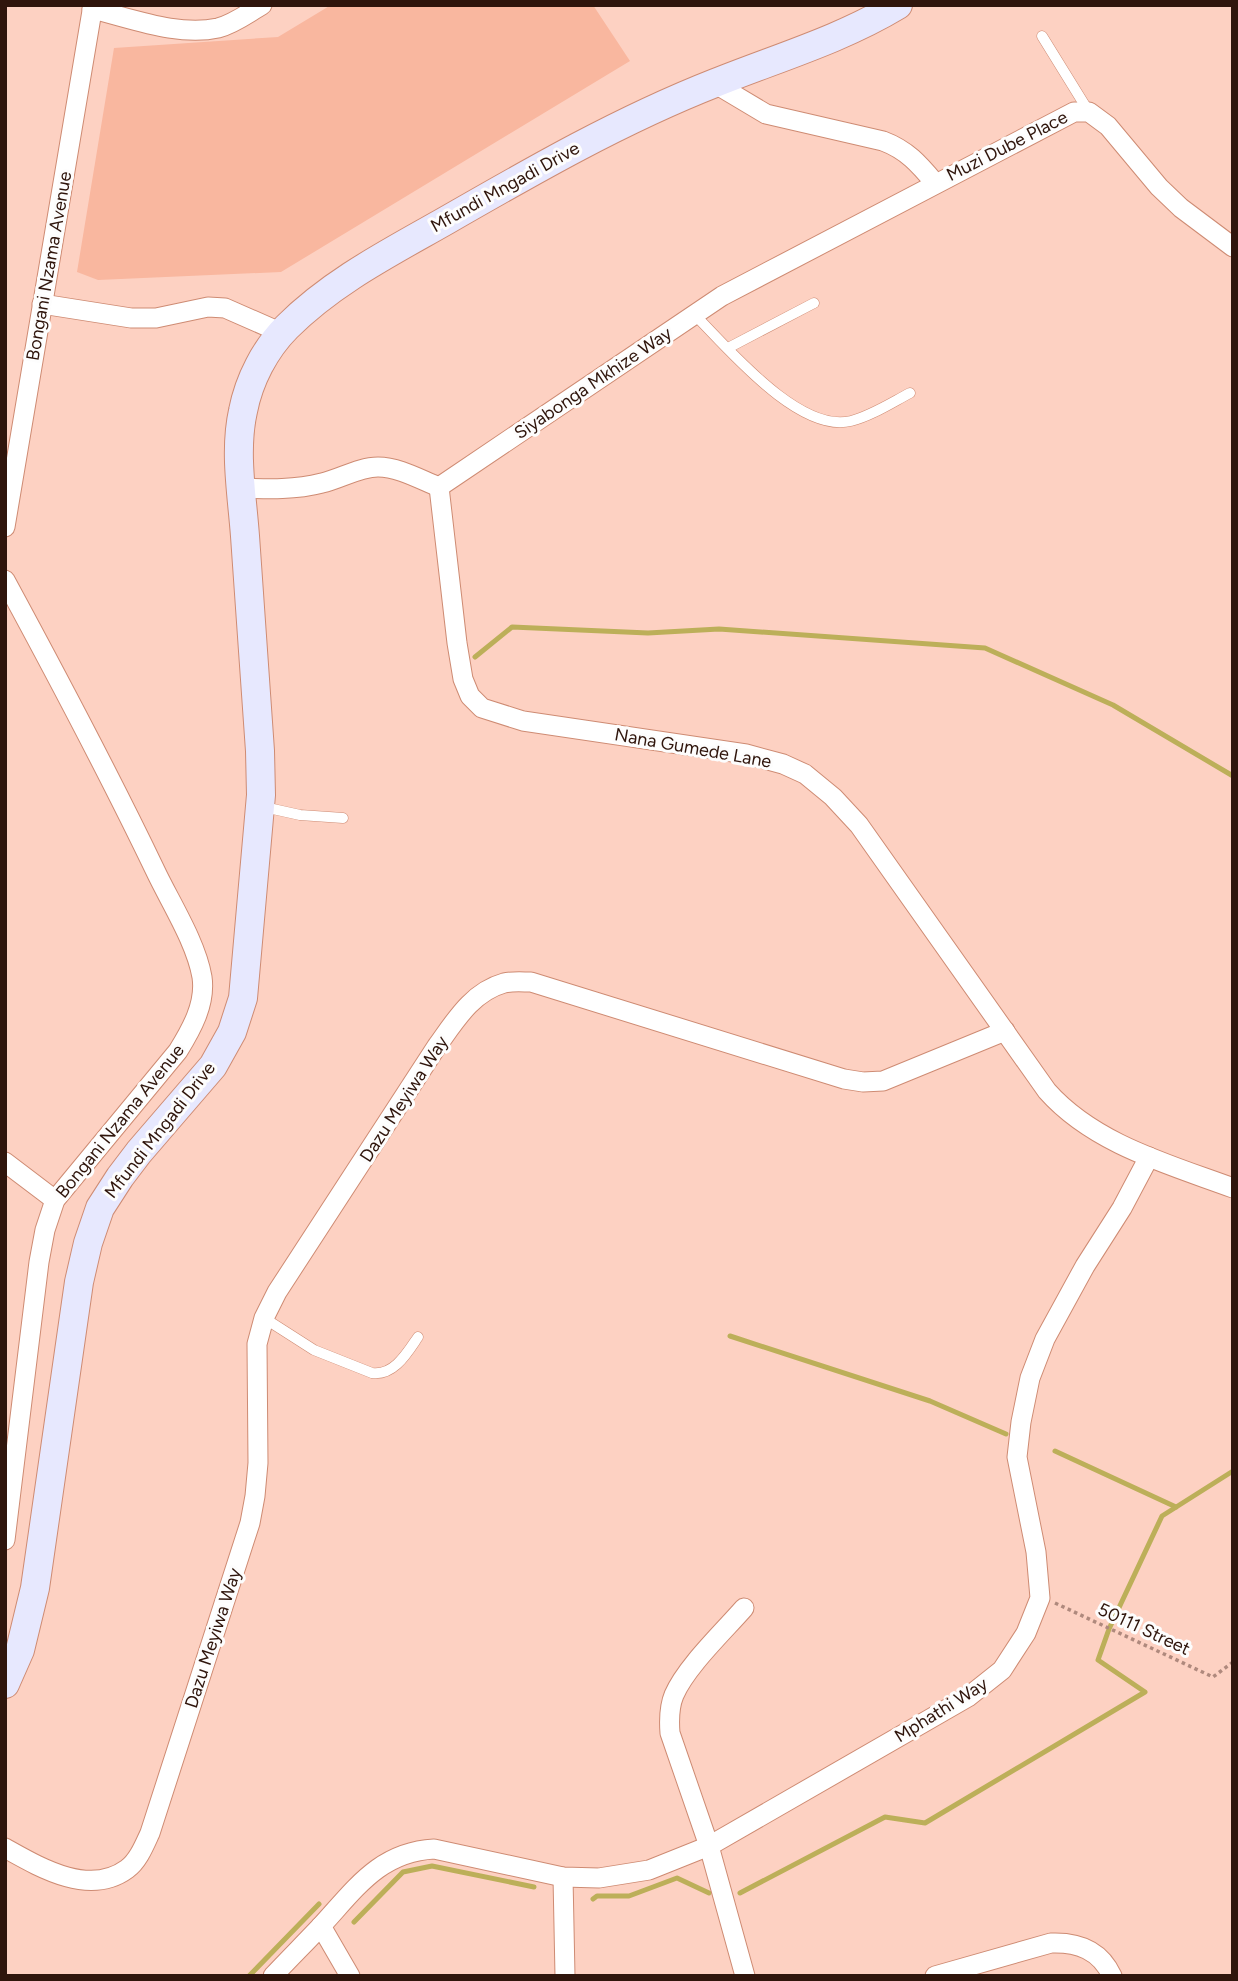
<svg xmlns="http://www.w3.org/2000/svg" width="1238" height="1981" font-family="Figtree,sans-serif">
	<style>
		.grass { fill: #f9b79f }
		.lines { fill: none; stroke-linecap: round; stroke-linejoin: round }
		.stream { stroke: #bcaf59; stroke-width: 5 }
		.lane-casing { stroke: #ce8b73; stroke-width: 11 }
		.street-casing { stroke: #ce8b73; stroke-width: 21 }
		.secondary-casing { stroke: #ce8b73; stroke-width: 30 }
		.path { stroke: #af897d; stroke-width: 3.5; stroke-dasharray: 3.5 3.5; stroke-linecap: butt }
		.lane { stroke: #fff; stroke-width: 10 }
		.street { stroke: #fff; stroke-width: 19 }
		.secondary { stroke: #e7e8fe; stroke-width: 28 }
		.labels { text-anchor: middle; stroke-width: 6; stroke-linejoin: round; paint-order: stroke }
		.street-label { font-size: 18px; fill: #2f150c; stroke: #fdfdfd }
	</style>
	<rect width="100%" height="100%" fill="#fdd1c2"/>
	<!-- grass -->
	<path class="grass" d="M331,5H593L630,61L281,272L98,280L77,272L114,48L278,37Z"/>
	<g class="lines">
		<!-- stream -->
		<g class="stream">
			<path d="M475,657L512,627L648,633L719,629L985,648L1113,705L1233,776"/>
			<path d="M730,1336L930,1401L1006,1434"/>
			<path d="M1055,1451L1176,1507"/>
			<path d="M740,1893L885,1817L925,1823L1145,1692L1098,1660L1109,1629L1162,1516L1233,1471"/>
			<path d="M593,1899L597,1896H629L677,1878L709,1893"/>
			<path d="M354,1922L403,1872L432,1866L534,1887"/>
			<path d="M249,1976L319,1904"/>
		</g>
		<!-- lane casing -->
		<g class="lane-casing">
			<g id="lane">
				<path d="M1042,36L1089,112"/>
				<path d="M694,314C727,347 799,434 851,421C871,416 891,403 910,393"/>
				<path d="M728,348L814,303"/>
				<path d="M264,807L300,815L343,818"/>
				<path d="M264,1318L314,1350L372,1373C394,1376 407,1353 418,1337"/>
			</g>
		</g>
		<!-- street casing -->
		<g class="street-casing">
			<g id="street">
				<path d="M92,9C131,18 178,37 218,28C234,24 248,13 262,5"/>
				<path d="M714,83L766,114L883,141C907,150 919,164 935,183"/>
				<path d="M42,304L131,318H156L208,307L225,308L282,333"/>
				<path d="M439,487L457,643L463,679L470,696L482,708L523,721L746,754L783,764L805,774L833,797L859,825L1047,1091C1094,1144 1168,1164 1233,1188"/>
				<path d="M439,487L722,296L1074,112H1089L1108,126L1159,187L1181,208L1233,247"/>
				<path d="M241,488C269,489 295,490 322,483C340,479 359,467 378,467C399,467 421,480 439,487"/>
				<path d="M5,527L93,5"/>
				<path d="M5,580C57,676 108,772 155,870C170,902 196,942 202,977C206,1004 191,1030 178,1051L55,1200L45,1230L39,1262L5,1540"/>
				<path d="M5,1162L55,1200"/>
				<path d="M744,1608C723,1632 686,1667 674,1695C669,1707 669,1720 670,1733L709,1846L745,1976"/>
				<path d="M5,1848C39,1867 89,1897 127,1869C138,1861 144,1846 150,1833L250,1523L255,1496L258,1463L257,1344L264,1318L277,1292L437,1046C455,1021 472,992 504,983C512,981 523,982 531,982L844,1079L863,1082L883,1081L1005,1031"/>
				<path d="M563,1877L565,1976"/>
				<path d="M321,1926L350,1976"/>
				<path d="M273,1976C289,1959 306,1942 322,1925C356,1888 380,1852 434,1849L563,1877L599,1878L649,1870L709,1846L968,1697L1002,1670L1026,1633L1040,1598L1036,1552L1017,1457L1021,1422L1030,1378L1045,1339L1085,1266L1122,1208L1149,1157"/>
				<path d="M935,1976L1051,1943C1078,1942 1100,1950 1112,1976"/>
			</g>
		</g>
		<!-- secondary casing -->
		<g class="secondary-casing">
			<path id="secondary" d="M5,1684L20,1650L35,1588L79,1282L88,1243L100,1208L120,1177L139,1152L213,1066L232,1032L243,998L261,795L260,751C255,680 250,608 245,536C242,495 234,451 243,411C249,380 265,349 287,327C333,281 391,252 447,220C534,170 621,120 715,83C777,58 840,40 898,5"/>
		</g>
		<!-- path -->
		<path class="path" d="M1055,1603L1213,1677L1233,1662"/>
		<!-- lane -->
		<use href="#lane" class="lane"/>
		<!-- street -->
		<use href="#street" class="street"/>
		<!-- secondary -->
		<use href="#secondary" class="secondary"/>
	</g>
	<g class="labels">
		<!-- street labels -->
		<g class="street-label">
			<text transform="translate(1007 146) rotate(-27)" y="6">Muzi Dube Place</text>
			<text transform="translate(505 187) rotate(-29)" y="6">Mfundi Mngadi Drive</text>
			<text transform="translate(49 266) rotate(-80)" y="6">Bongani Nzama Avenue</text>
			<text transform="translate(593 383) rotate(-34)" y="6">Siyabonga Mkhize Way</text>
			<text transform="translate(693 748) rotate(10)" y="6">Nana Gumede Lane</text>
			<text transform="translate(404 1099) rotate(-57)" y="6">Dazu Meyiwa Way</text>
			<text transform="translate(120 1121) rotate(-51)" y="6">Bongani Nzama Avenue</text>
			<text transform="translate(160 1130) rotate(-52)" y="6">Mfundi Mngadi Drive</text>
			<text transform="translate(1144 1629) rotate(25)" y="6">50111 Street</text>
			<text transform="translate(213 1638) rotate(-72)" y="6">Dazu Meyiwa Way</text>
			<text transform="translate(941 1710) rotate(-32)" y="6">Mphathi Way</text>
		</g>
	</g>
	<!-- border -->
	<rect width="1238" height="1981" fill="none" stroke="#2f150c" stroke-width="14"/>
</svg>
